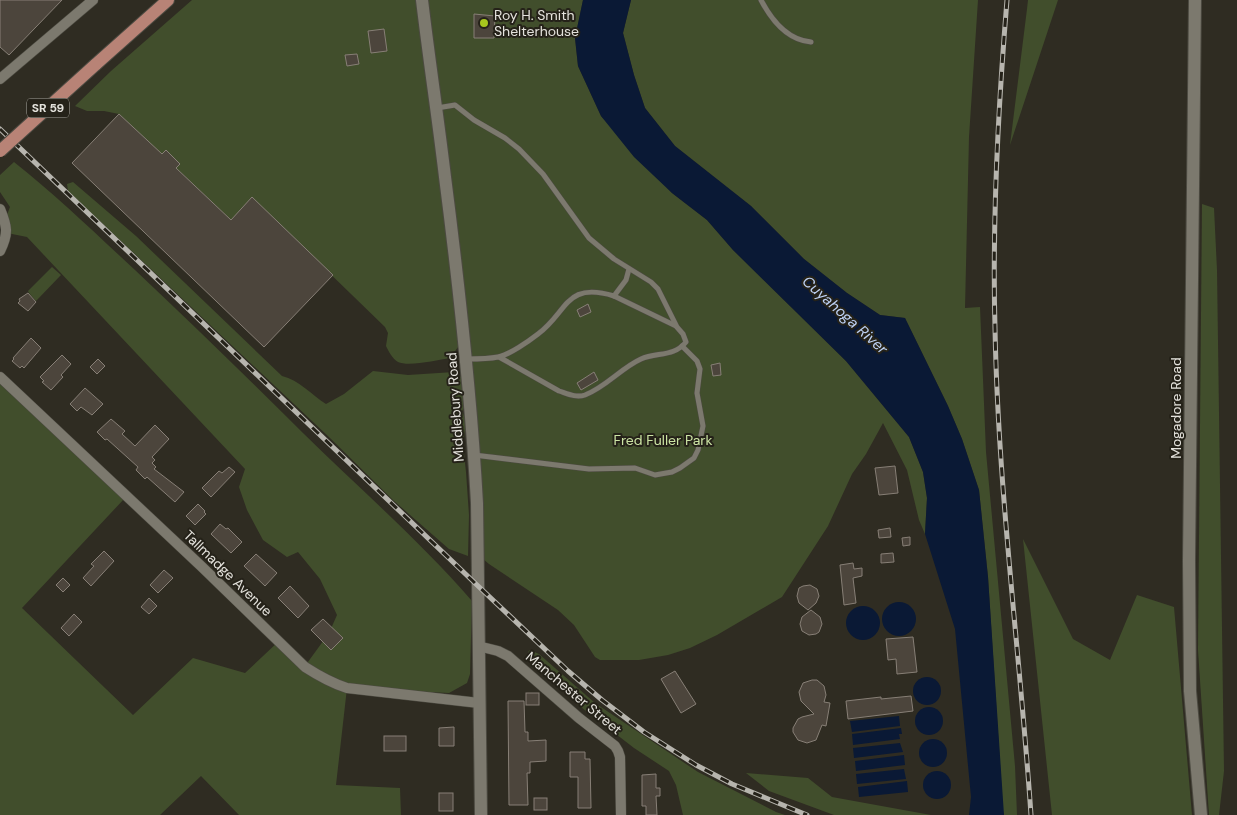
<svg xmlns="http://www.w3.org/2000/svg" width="1237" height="815" font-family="'DM Sans',sans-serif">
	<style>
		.green { fill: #414e2c }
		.water { fill: #0a1935 }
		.building { fill: #4c453c; stroke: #877f76 }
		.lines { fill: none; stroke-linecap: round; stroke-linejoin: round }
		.service-casing { stroke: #4c4a41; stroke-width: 6 }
		.minor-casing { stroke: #4c4a41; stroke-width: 11 }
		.tertiary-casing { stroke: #4c4a41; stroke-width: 14 }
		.primary-casing { stroke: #4c4a41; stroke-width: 14 }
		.service { stroke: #7c796e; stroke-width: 5 }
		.minor { stroke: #7c796e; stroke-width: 10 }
		.tertiary { stroke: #7c796e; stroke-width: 12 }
		.primary { stroke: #b88376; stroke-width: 12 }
		.rail-casing { stroke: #b7b5ae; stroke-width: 5 }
		.rail { stroke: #252219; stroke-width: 3; stroke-dasharray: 9; stroke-linecap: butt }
		.primary-bridge-casing { stroke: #4c4a41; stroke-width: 14; stroke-linecap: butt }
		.primary-bridge { stroke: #b88376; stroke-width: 12 }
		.poi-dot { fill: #a7c71e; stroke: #252219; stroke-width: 2 }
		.labels { text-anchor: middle; stroke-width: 4; stroke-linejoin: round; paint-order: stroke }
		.shield { fill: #252219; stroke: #aba8a2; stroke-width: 1 }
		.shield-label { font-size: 12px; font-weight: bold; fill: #e4e2dc }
		.poi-label { font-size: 14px; fill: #e4e2dc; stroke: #252219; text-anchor: start }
		.street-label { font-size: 14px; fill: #e4e2dc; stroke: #252219 }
		.park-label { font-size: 14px; fill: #cce4a4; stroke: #252219 }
		.water-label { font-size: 15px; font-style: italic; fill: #bdd1f4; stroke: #252219 }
	</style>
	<rect width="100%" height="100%" fill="#2f2c22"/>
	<!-- green -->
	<g class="green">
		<path d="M192,0H417L461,343L450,358C437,360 409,367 398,362C392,358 389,352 386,346L388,333L385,327L252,198L231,220L119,114L104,111H87L75,106L111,71Z"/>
		<path d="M427,0H583L575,38L578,66L601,116L672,193L707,220L733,250L846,361L909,437L923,472L927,498L925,534L919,520L907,470L883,423L866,454L852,474L828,526L782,597L717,635L690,648L668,655L639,660H600L595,657L574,625L558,610L489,564L483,559Z"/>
		<path d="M631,0H978L969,137L965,308L980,307L986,452L1015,766L1017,815H1004L1003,811L988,577L979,490L962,439L948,406L905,318L880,315L847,293L804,259L751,206L675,146L645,108L634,75L623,33Z"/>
		<path d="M1028,0H1058L1010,145L1027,9Z"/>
		<path d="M14,162C57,196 95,233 135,270C192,324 248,378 303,433C360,489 420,541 472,601L470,674L467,683L449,693L347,688L336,785L400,788L401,815H239L201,776L160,815H0V384L124,499L22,608L133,715L193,658L245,673L279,641L305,666L329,633L337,615L320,579L298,552L287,557L263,540L247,510L239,487L245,469L27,237L7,233L5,220L10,207L0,192V175Z"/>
		<path d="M73,182L136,236L282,376C299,380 312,395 326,404L344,394L373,371L408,375L454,372L464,379V408L462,411L466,421L463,445L466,472L469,515L468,556L449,549L394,501L330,438L68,191L67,184Z"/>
		<path d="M1202,204L1214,208L1217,270L1224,771L1219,815H1209L1198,650Z"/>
		<path d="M52,267L61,275L36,301L29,293L28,291Z"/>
		<path d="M1023,539L1073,639L1110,660L1137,595L1174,607L1192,815H1052Z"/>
		<path d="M530,650L539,654L595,703L698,772L776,812L785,815H683L676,785L669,771L634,748L577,704L553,680L538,670L528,658V652Z"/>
		<path d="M746,773L808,778L832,797L931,815H834L769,791Z"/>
	</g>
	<!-- water -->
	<g class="water">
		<path d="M583,0H631L623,33L634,75L645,108L675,146L751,206L804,259L847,293L880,315L905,318L948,406L962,439L979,490L988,577L1004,815H969L971,797L955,629L925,534L927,498L923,472L909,437L846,361L733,250L707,220L672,193L634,157L601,116L578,66L575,38Z"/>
		<circle cx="899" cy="619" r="17"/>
		<circle cx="863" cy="623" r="17"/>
		<circle cx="927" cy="691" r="14"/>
		<circle cx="929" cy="721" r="14"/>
		<path d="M899,716L900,726L852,732L850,721Z"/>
		<path d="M901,728L902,734H899L900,739L853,745L852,734Z"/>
		<circle cx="933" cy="753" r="14"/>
		<path d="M900,743L903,752L854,758L853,748Z"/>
		<path d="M904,755L905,765L856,771L855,761Z"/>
		<path d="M904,769L906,779L857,784L856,774Z"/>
		<circle cx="937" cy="785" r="14"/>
		<path d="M907,781L908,792L859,797L858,787Z"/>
	</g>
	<!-- building -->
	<g class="building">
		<path d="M0,0H62L9,55L0,47Z"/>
		<path d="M474,14L495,16L494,38H474Z"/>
		<path d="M384,29L387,51L371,53L368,31Z"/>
		<path d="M357,54L359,64L347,66L345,55Z"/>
		<path d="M119,114L162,154L166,150L180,164L176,168L231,220L252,197L333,275L264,347L72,163Z"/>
		<path d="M28,293L36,302L28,311L18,303L20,301L19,299Z"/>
		<path d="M588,304L591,312L580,317L577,310Z"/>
		<path d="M31,338L41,348L24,368L22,366L20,368L12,361L14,359L13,358Z"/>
		<path d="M62,355L71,364L61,375L63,377L51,390L42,382L44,381L40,377Z"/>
		<path d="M98,359L105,366L97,374L90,367Z"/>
		<path d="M720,363L721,375L713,376L711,365Z"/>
		<path d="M594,372L598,380L581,390L577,383Z"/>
		<path d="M85,388L103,404L92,415L81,407L77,411L70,404Z"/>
		<path d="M111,419L125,431L122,434L135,446L155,425L169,439L152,457L155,460L152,463L156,467L154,469L184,492L175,502L147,477L145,479L136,470L138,467L107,439L105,440L97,432Z"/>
		<path d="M895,466L898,493L879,495L875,468Z"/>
		<path d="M229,467L235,472L211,497L202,488L219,471L222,473Z"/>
		<path d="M198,504L205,511L204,512L206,514L195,525L186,516Z"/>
		<path d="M220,524L226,529L228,528L242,542L231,553L211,534Z"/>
		<path d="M890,528L891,537L879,538L878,530Z"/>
		<path d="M910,537V545L903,546L902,538Z"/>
		<path d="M104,551L114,561L91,586L83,578L94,566L91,564Z"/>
		<path d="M893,553L894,562L881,563V554Z"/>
		<path d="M256,554L277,573L265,586L244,566Z"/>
		<path d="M853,563L854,569L862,568V576L853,578L856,603L844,605L840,565Z"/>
		<path d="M164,570L173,578L158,593L150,585Z"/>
		<path d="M63,578L70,585L63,592L56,585Z"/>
		<path d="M810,585L817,589L819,596L816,603L808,610L799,603L797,596L799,588L803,586Z"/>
		<path d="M290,586L309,606L298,618L278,598Z"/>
		<path d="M149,598L157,606L149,614L141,607Z"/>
		<path d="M811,610L820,617L822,624L819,632L816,634L809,635L802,631L800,624L802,617Z"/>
		<path d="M74,614L82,622L69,636L61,628Z"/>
		<path d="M323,619L343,638L331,650L311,630Z"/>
		<path d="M913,637L917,672L897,674L896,659L888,660L886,639Z"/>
		<path d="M675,671L696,704L681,713L661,679Z"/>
		<path d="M812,680H817L824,686L826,695L824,702L830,703L826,726L822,725L816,740L807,743L798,740L793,732V728L798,719L802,717L814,714L801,701L799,692L803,683Z"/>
		<rect x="526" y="693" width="13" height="12"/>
		<path d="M911,696L913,711L848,719L846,701L881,697V699Z"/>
		<path d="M508,701H524L525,732H528V741L546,740V761L530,762V773H527L528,805H509Z"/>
		<path d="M454,727V746H439V728Z"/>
		<rect x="384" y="736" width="22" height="15"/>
		<path d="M570,752H585V759H590L591,808H578V777H570Z"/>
		<path d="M656,774V788H660V796H656L657,815H646V806H642V775Z"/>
		<rect x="439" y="793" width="14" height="18"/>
		<rect x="534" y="798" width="13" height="12"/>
	</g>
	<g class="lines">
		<!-- service casing -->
		<g class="service-casing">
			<g id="service">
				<path d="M761,0C772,21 787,40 811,42"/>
				<path d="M437,108L455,105L474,120L505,138L519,149L543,174L589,238L614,259L651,282L658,289L676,325"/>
				<path d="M614,296L626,280L629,269"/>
				<path d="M467,359C477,359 488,359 498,357C509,355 529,341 538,334C568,312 565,281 614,296L676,326L683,334L686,342C674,357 657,352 641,359C621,368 606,387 585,395C576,398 568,394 559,391L499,357"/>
				<path d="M474,455L589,469L635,468L655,475L672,472L680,468L694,458L698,450L703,426L697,393L700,369L697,361L682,346"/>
			</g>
		</g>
		<!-- minor casing -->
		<g class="minor-casing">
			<g id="minor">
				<path d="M0,79L93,0"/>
				<path d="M0,209C7,226 9,233 0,251"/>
				<path d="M0,377L201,566L305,667C319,676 331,683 347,688L479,703"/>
				<path d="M478,646L498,651L508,656L579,718L615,746L618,751L620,757L621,815"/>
			</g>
		</g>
		<!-- tertiary casing -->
		<g class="tertiary-casing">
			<g id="tertiary">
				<path d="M422,0C429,59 438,118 445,177C459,286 471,394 477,503L481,815"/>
				<path d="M1195,0L1189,561L1190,691L1201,815"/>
			</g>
		</g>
		<!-- primary casing -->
		<g class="primary-casing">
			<path id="primary" d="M95,65L168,0"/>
		</g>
		<!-- service -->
		<use href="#service" class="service"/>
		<!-- minor -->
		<use href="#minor" class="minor"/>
		<!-- tertiary -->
		<use href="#tertiary" class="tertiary"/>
		<!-- primary -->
		<use href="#primary" class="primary"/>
		<!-- rail casing -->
		<g class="rail-casing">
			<g id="rail">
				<path d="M1007,0C998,109 992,218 995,328C998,491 1020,653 1031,815"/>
				<path d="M0,129L477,585L568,671L602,700L644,732L696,765L732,784L807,815"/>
			</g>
		</g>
		<!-- rail -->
		<use href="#rail" class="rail"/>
		<!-- primary-bridge casing -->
		<g class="primary-bridge-casing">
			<path id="primary-bridge" d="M0,151L95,65"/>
		</g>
		<!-- primary-bridge -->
		<use href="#primary-bridge" class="primary-bridge"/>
	</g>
	<!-- markers -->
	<circle class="poi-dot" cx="484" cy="23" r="5"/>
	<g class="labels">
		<!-- shield labels -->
		<rect class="shield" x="27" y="98.5" width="42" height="19" rx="4"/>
		<g class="shield-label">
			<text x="48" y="112">SR 59</text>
		</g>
		<!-- poi labels -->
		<g class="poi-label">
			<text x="494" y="20">Roy H. Smith<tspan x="494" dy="16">Shelterhouse</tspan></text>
		</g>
		<!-- street labels -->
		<g class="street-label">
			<text transform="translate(455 407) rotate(-94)" y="5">Middlebury Road</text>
			<text transform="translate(1176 408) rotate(-90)" y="5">Mogadore Road</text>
			<text transform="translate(228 573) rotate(44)" y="5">Tallmadge Avenue</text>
			<text transform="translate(574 693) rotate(40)" y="5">Manchester Street</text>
		</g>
		<!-- park labels -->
		<g class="park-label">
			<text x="663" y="445">Fred Fuller Park</text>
		</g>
		<!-- water labels -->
		<g class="water-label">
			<text transform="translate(845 315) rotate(42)" y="5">Cuyahoga River</text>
		</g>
	</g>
</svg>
